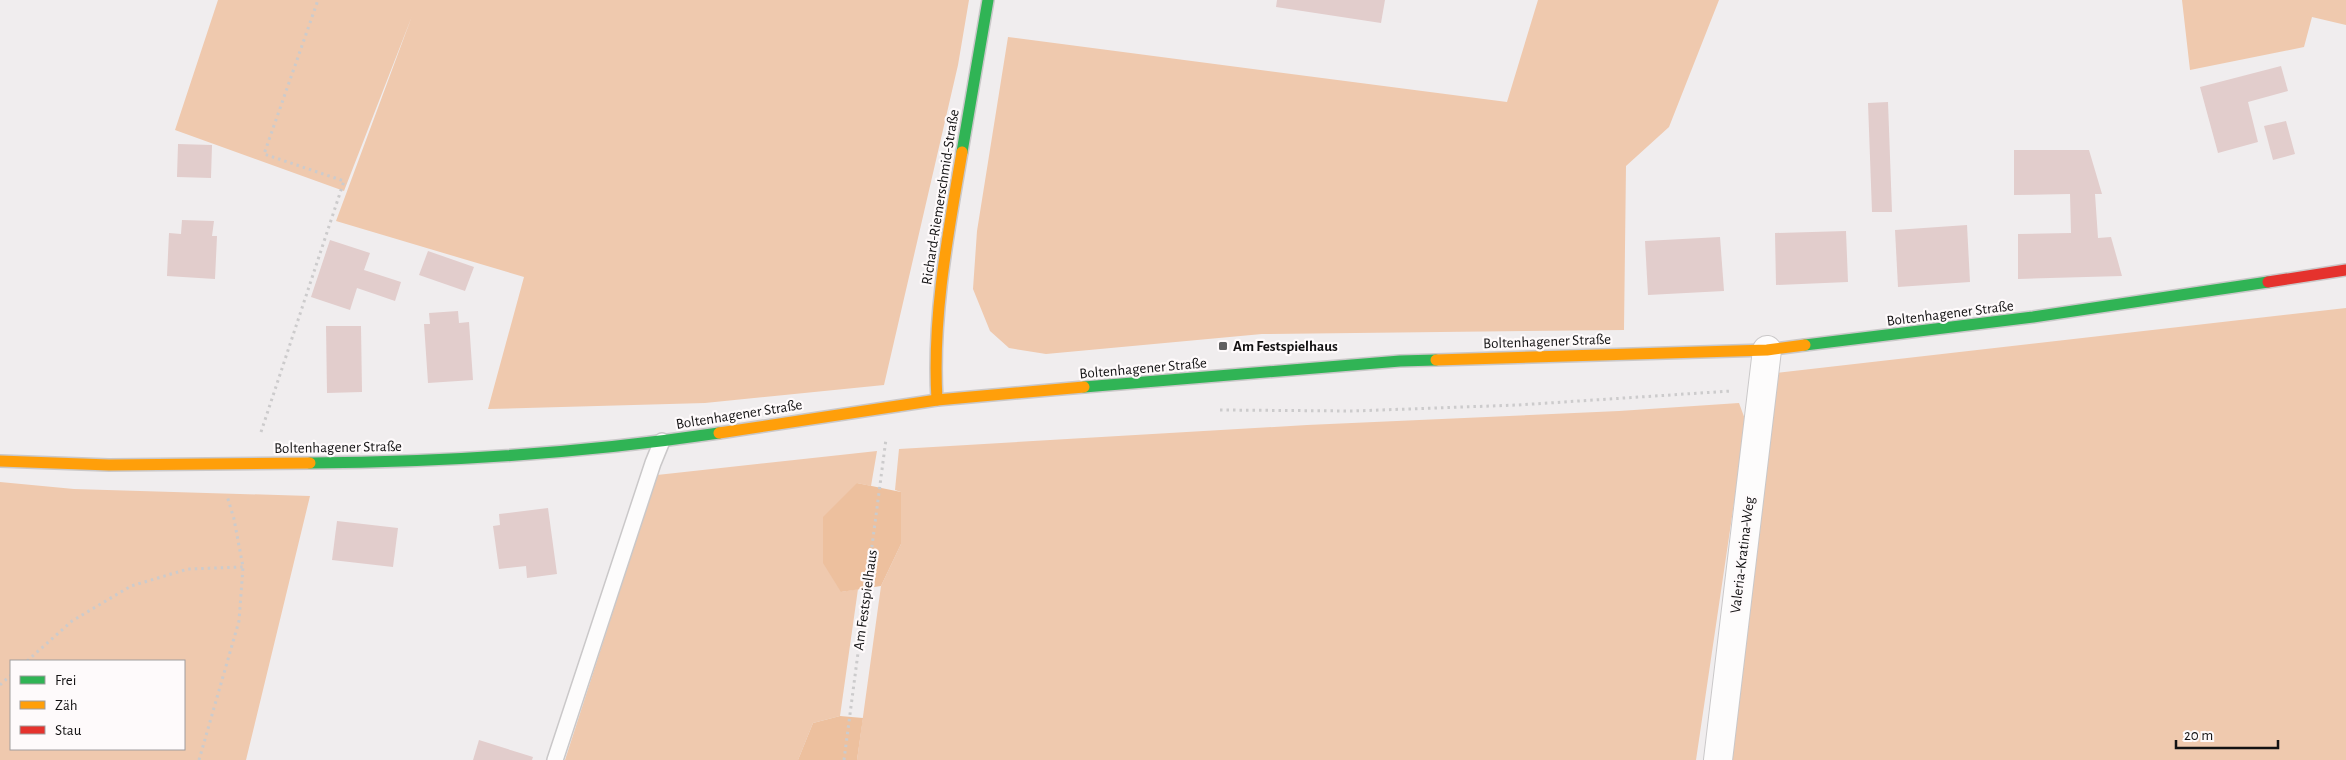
<svg xmlns="http://www.w3.org/2000/svg" width="2346" height="760" font-family="'Alegreya Sans',sans-serif">
	<style>
		.green { fill: #efc9ae; fill-rule: evenodd }
		.forest { fill: #edc09e }
		.building { fill: #e2cdcc }
		.lines { fill: none; stroke-linecap: round; stroke-linejoin: round }
		.lane-casing { stroke: #cac8c9; stroke-width: 18 }
		.street-casing { stroke: #cac8c9; stroke-width: 30 }
		.fast-casing { stroke: #cac8c9; stroke-width: 14 }
		.slow-casing { stroke: #cac8c9; stroke-width: 14 }
		.jam-casing { stroke: #cac8c9; stroke-width: 14 }
		.path { stroke: #cccbcc; stroke-width: 3; stroke-dasharray: 2.5 4; stroke-linecap: butt }
		.lane { stroke: #fdfcfc; stroke-width: 15 }
		.street { stroke: #fdfcfc; stroke-width: 28 }
		.fast { stroke: #30b455; stroke-width: 11 }
		.slow { stroke: #ff9f0a; stroke-width: 11 }
		.jam { stroke: #e5322d; stroke-width: 11 }
		.poi-dot { fill: #605f60; stroke: #fefafb; stroke-width: 2 }
		.labels { text-anchor: middle; stroke-width: 4.5; stroke-linejoin: round; paint-order: stroke }
		.street-label { font-size: 15px; fill: #131213; stroke: #fefafb }
		.poi-label { font-size: 15px; font-weight: bold; fill: #131213; stroke: #fefafb; text-anchor: start }
	</style>
	<rect width="100%" height="100%" fill="#f0edee"/>
	<!-- green -->
	<g class="green">
		<path d="M218,0H969L958,65L884,385L705,403L488,409L524,277L336,221L412,16L344,191L175,130Z"/>
		<path d="M1538,0H1719L1669,127L1626,166L1624,330L1262,334L1046,354L1009,348L990,331L973,289L977,231L1008,37L1507,102Z"/>
		<path d="M2182,0H2346V25L2312,17L2304,47L2190,70Z"/>
		<path d="M2346,308V760H1732L1775,373Z"/>
		<path d="M1739,403L1746,422L1696,760H857L881,586L901,544V492L895,490L899,449L1307,425L1619,411Z"/>
		<path d="M877,451L871,486L857,483L841,592L858,589L840,716L813,723L798,760H565L657,475Z"/>
		<path d="M0,482L74,489L310,496L246,760H0ZM11,661H184V749H11Z"/>
	</g>
	<!-- forest -->
	<g class="forest">
		<path d="M857,483L901,492V544L881,586L841,592L823,563V517Z"/>
		<path d="M840,716L863,718L857,760H798L813,723Z"/>
	</g>
	<!-- building -->
	<g class="building">
		<path d="M1277,0H1385L1381,23L1276,7Z"/>
		<path d="M2281,66L2288,91L2248,102L2258,142L2218,153L2200,87Z"/>
		<path d="M1888,102L1892,212H1872L1868,103Z"/>
		<path d="M2286,121L2295,154L2273,160L2264,126Z"/>
		<path d="M178,144L212,145L211,178L177,177Z"/>
		<path d="M2014,150H2089L2102,194H2095L2098,238L2111,237L2122,276L2018,279V234L2071,233L2070,194L2014,195Z"/>
		<path d="M182,220L214,221L212,236H217L215,279L167,276L169,233L181,234Z"/>
		<path d="M1967,225L1970,282L1898,287L1895,230Z"/>
		<path d="M1846,231L1848,282L1776,285L1775,233Z"/>
		<path d="M1720,237L1724,291L1648,295L1645,241Z"/>
		<path d="M330,240L370,253L364,270L401,282L395,301L357,288L350,310L311,297Z"/>
		<path d="M428,251L474,267L465,291L419,275Z"/>
		<path d="M458,311L459,323L469,322L473,380L428,383L424,324H430L429,313Z"/>
		<path d="M326,326H361L362,392L327,393Z"/>
		<path d="M548,508L557,574L527,578L526,566L499,569L493,526L500,525L499,514Z"/>
		<path d="M337,521L398,528L393,567L332,560Z"/>
		<path d="M479,740L533,757L532,760H473Z"/>
	</g>
	<g class="lines">
		<!-- lane casing -->
		<g class="lane-casing">
			<path id="lane" d="M555,760L653,463L662,441"/>
		</g>
		<!-- street casing -->
		<g class="street-casing">
			<path id="street" d="M1718,760L1767,350"/>
		</g>
		<!-- fast casing -->
		<g class="fast-casing">
			<g id="fast">
				<path d="M962,152L988,0"/>
				<path d="M1805,345L2033,317L2268,282"/>
				<path d="M1084,387L1400,361L1436,360"/>
				<path d="M310,463C446,462 584,453 719,433"/>
			</g>
		</g>
		<!-- slow casing -->
		<g class="slow-casing">
			<g id="slow">
				<path d="M1436,360L1767,350L1805,345"/>
				<path d="M937,400C932,316 948,234 962,152"/>
				<path d="M719,433L937,400L1084,387"/>
				<path d="M0,461L109,465L310,463"/>
			</g>
		</g>
		<!-- jam casing -->
		<g class="jam-casing">
			<path id="jam" d="M2268,282L2346,270"/>
		</g>
		<!-- path -->
		<g class="path">
			<path d="M1220,410L1353,411L1518,405L1731,391"/>
			<path d="M261,432L344,181L264,154L318,0"/>
			<path d="M27,661L72,621L131,586L188,569L243,567"/>
			<path d="M0,685L11,675"/>
			<path d="M199,760L239,621L243,567L234,519L227,496"/>
			<path d="M844,760L886,439"/>
		</g>
		<!-- lane -->
		<use href="#lane" class="lane"/>
		<!-- street -->
		<use href="#street" class="street"/>
		<!-- fast -->
		<use href="#fast" class="fast"/>
		<!-- slow -->
		<use href="#slow" class="slow"/>
		<!-- jam -->
		<use href="#jam" class="jam"/>
	</g>
	<!-- markers -->
	<rect class="poi-dot" x="1218" y="341" width="10" height="10" rx="2.5"/>
	<g class="labels">
		<!-- street labels -->
		<g class="street-label">
			<text transform="translate(940 197) rotate(-81)" y="5">Richard-Riemerschmid-Straße</text>
			<text transform="translate(1950 313) rotate(-7)" y="5">Boltenhagener Straße</text>
			<text transform="translate(1547 341) rotate(-2)" y="5">Boltenhagener Straße</text>
			<text transform="translate(1143 368) rotate(-5)" y="5">Boltenhagener Straße</text>
			<text transform="translate(739 414) rotate(-9)" y="5">Boltenhagener Straße</text>
			<text transform="translate(338 447) rotate(-1)" y="5">Boltenhagener Straße</text>
			<text transform="translate(1742 555) rotate(-83)" y="5">Valeria-Kratina-Weg</text>
			<text transform="translate(865 600) rotate(-82)" y="5">Am Festspielhaus</text>
		</g>
		<!-- poi labels -->
		<g class="poi-label">
			<text x="1233" y="351">Am Festspielhaus</text>
		</g>
	</g>
	<!-- legend -->
	<rect x="10" y="660" width="175" height="90" fill="#fefafb" stroke="#a09d9e"/>
	<rect x="20" y="676" width="25" height="8" fill="#30b455" stroke="#a09d9e"/>
	<text x="55" y="685" font-size="15" fill="#131213">Frei</text>
	<rect x="20" y="701" width="25" height="8" fill="#ff9f0a" stroke="#a09d9e"/>
	<text x="55" y="710" font-size="15" fill="#131213">Zäh</text>
	<rect x="20" y="726" width="25" height="8" fill="#e5322d" stroke="#a09d9e"/>
	<text x="55" y="735" font-size="15" fill="#131213">Stau</text>
	<!-- scale -->
	<path d="M2176 740v8h102v-8" fill="none" stroke="#131213" stroke-width="2.5"/>
	<text x="2184" y="740" font-size="15" fill="#131213" stroke="#fefafb" stroke-width="4" paint-order="stroke">20 m</text>
</svg>
